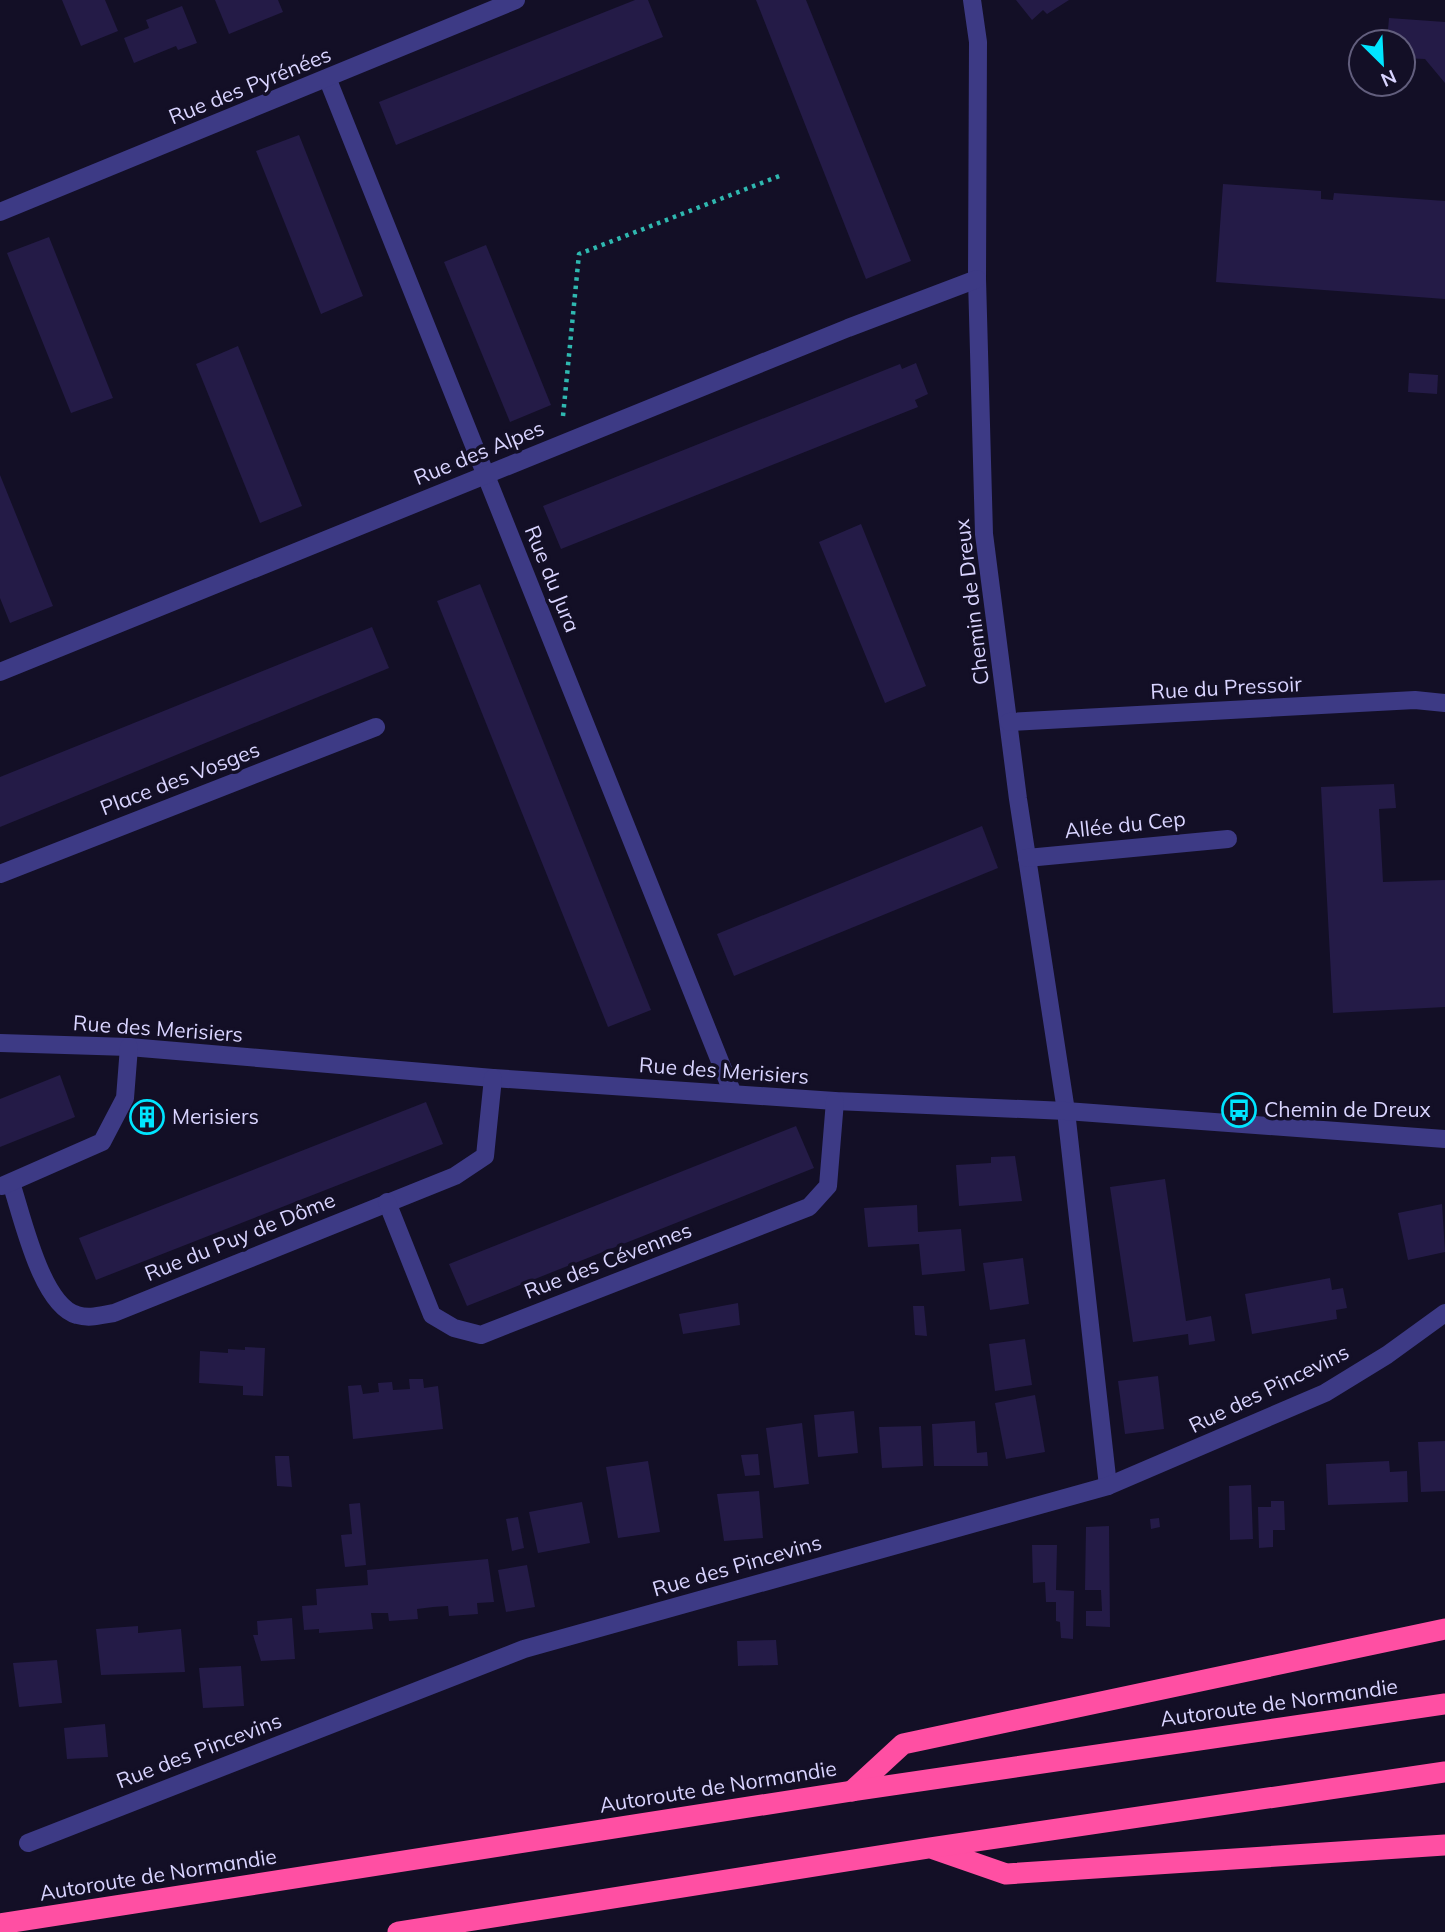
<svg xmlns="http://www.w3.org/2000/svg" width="1445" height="1932" font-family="Mulish,sans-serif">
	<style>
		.building { fill: #241b47 }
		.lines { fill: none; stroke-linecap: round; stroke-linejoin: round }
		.path { stroke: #2fb8b0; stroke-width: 4.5; stroke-dasharray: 3.5 5; stroke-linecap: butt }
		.minor { stroke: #3d3a85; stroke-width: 18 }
		.motorway { stroke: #ff4fa3; stroke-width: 21 }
		.labels { text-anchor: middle; stroke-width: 7; stroke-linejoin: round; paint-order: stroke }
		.street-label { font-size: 21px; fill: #d9d4ff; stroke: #130f26 }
		.poi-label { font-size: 21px; fill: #d9d4ff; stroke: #130f26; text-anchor: start }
	</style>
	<rect width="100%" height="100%" fill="#130f26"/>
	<!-- building -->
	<g class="building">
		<path d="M62,0H105L118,31L81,46Z"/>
		<path d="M215,0H278L283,12L229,34Z"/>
		<path d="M635,0H648L663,37L396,145L379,102Z"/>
		<path d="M756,0H806L911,261L866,279Z"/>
		<path d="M1016,0H1069L1047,14L1043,10L1032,20Z"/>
		<path d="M182,6L197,43L178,50L176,46L134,63L124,38L149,28L146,20Z"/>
		<path d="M1389,18L1445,22V83L1425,59L1403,58V42H1387Z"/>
		<path d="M299,135L363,296L321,314L256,151Z"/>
		<path d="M1223,184L1321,191V199L1333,200L1334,193L1445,201V299L1216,282Z"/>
		<path d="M49,237L113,398L71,413L7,253Z"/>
		<path d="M486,245L551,405L510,422L444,262Z"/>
		<path d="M238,346L302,506L260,523L196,364Z"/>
		<path d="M916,363L928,394L915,400L918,407L561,549L543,506L900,364L902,369Z"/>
		<path d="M1409,373L1438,375L1437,394L1408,392Z"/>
		<path d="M0,475L53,606L10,623L0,598Z"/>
		<path d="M861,524L926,686L885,703L819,542Z"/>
		<path d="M480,584L651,1010L608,1027L437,601Z"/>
		<path d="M372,627L389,668L0,827V777Z"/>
		<path d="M1394,784L1396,808L1379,809L1383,882L1445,880V1007L1333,1013L1321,787Z"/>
		<path d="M982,826L998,868L734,976L717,934Z"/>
		<path d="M60,1075L75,1117L0,1147V1099Z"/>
		<path d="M426,1102L443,1144L96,1280L79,1238Z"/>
		<path d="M137,1105L158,1108V1129L136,1127Z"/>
		<path d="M796,1126L814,1168L467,1306L449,1264Z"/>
		<path d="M1015,1156L1022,1201L959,1206L956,1165L991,1163V1157Z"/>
		<path d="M1165,1179L1186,1321L1211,1316L1215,1341L1189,1345L1188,1334L1133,1342L1110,1187Z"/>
		<path d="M1442,1204L1445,1252L1408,1260L1398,1213Z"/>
		<path d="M917,1205L918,1232L961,1229L965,1271L922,1275L919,1244L868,1247L864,1208Z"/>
		<path d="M1023,1258L1029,1304L990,1310L983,1263Z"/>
		<path d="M1330,1278L1332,1290L1343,1288L1347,1308L1336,1310L1337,1319L1252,1334L1245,1294Z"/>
		<path d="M738,1303L740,1325L683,1334L679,1314Z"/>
		<path d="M913,1306H924L927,1336L915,1335Z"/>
		<path d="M1025,1339L1032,1385L995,1391L989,1344Z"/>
		<path d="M245,1347L265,1348L263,1396L243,1395V1386L199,1383L200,1351L228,1353V1349L245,1350Z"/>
		<path d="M1158,1376L1164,1429L1125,1434L1118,1381Z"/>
		<path d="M409,1379H423L424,1388L438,1386L443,1429L353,1439L348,1386L361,1385L363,1394L379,1392L378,1383L392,1382L393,1390L410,1389Z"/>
		<path d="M1035,1395L1045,1452L1006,1459L995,1403Z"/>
		<path d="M854,1411L858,1453L818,1457L814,1415Z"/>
		<path d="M975,1421L977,1453L987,1452L988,1466H934L932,1424Z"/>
		<path d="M802,1423L809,1484L774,1488L766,1428Z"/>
		<path d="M921,1426L923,1466L882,1468L879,1427Z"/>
		<path d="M1445,1441V1491L1421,1492L1418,1442Z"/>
		<path d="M758,1454L760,1475L745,1476L741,1455Z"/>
		<path d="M275,1456H289L292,1487L277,1486Z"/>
		<path d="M648,1461L660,1532L618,1538L606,1467Z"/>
		<path d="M1389,1461L1390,1472L1407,1471L1408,1502L1328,1505L1326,1464Z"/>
		<path d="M1251,1485L1253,1539L1230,1540L1229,1486Z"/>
		<path d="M759,1491L763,1538L724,1541L717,1494Z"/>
		<path d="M1271,1501H1284L1285,1530H1273V1547L1259,1548L1258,1507H1271Z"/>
		<path d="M582,1502L590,1543L538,1553L529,1512Z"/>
		<path d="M360,1503L366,1565L345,1567L341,1535L352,1534L349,1504Z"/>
		<path d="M518,1517L524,1548L512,1551L506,1519Z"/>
		<path d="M1159,1518L1160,1527L1151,1529L1150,1519Z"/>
		<path d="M1109,1526L1110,1627L1086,1626V1611H1102L1101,1590H1085L1086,1527Z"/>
		<path d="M1032,1545H1057L1056,1590L1074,1591L1073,1639L1061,1638L1060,1622L1056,1621V1602H1046L1045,1582L1033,1583Z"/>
		<path d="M488,1559L494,1602L477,1603L478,1614L449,1616L448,1606L433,1607L417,1609L418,1619L389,1621L388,1613H371L373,1629L319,1633V1629L304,1630L302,1606L317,1605L316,1589L368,1585L367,1570Z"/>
		<path d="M527,1565L535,1607L506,1612L498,1570Z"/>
		<path d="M292,1618L295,1659L261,1661L253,1635H258L257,1621Z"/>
		<path d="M138,1626V1633L181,1629L185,1672L101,1675L96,1629Z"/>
		<path d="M776,1640L778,1665L738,1666L737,1641Z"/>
		<path d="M57,1660L62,1703L19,1707L13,1663Z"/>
		<path d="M241,1666L244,1706L203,1708L199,1668Z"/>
		<path d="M105,1724L108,1757L67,1759L64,1728Z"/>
	</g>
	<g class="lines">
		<!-- path -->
		<path class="path" d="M563,416L579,254L782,175"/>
		<!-- minor -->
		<g class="minor">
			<path d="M972,0L978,42L977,279L984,534L1018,799L1066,1111L1108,1486"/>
			<path d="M328,80L733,1094"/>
			<path d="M0,212L516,0"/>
			<path d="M0,672L848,328L977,279"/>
			<path d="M1009,722L1415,700L1445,703"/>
			<path d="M1027,858L1228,839"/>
			<path d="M0,874L376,727"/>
			<path d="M0,1043L129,1047L493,1078L835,1101L1066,1111L1445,1139"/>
			<path d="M11,1183C22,1215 41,1305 77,1315C90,1319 101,1315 114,1313L455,1176L485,1156L493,1078"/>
			<path d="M2,1186L102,1142L125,1098L129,1047"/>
			<path d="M387,1202L432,1315L454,1328L481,1335L809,1207L828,1186L835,1101"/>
			<path d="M28,1843L524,1649L1108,1486L1325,1393L1387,1355L1445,1313"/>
		</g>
		<!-- motorway -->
		<g class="motorway">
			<path d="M852,1791L903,1744L1445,1629"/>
			<path d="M934,1849L1006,1874L1445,1845"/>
			<path d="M0,1924L852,1791L1445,1704"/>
			<path d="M398,1932L929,1848L1445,1772"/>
		</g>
	</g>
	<!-- icons -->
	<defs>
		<g id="bus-ring" transform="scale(1.75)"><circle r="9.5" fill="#130f26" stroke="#00e5ff" stroke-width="1.5"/><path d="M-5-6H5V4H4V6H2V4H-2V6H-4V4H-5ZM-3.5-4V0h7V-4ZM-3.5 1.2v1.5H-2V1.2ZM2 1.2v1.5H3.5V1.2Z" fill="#00e5ff"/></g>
		<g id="building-ring" transform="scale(1.75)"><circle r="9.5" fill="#130f26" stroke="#00e5ff" stroke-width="1.5"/><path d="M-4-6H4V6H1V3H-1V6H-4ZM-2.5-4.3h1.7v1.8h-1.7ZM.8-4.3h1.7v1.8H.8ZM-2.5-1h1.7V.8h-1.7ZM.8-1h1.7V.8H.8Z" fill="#00e5ff"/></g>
	</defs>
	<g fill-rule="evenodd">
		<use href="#bus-ring" x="1239" y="1110"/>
		<use href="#building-ring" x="147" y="1117"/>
	</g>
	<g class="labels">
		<!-- street labels -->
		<g class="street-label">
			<text transform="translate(250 86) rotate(-22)" y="7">Rue des Pyrénées</text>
			<text transform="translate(479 453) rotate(-22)" y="7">Rue des Alpes</text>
			<text transform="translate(552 579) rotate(68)" y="7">Rue du Jura</text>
			<text transform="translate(972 602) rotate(-97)" y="7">Chemin de Dreux</text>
			<text transform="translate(1226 688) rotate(-3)" y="7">Rue du Pressoir</text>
			<text transform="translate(180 779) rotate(-21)" y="7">Place des Vosges</text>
			<text transform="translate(1125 825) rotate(-6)" y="7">Allée du Cep</text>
			<text transform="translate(158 1029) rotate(4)" y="7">Rue des Merisiers</text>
			<text transform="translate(724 1071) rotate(4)" y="7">Rue des Merisiers</text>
			<text transform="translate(240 1237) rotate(-22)" y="7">Rue du Puy de Dôme</text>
			<text transform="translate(608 1261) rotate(-21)" y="7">Rue des Cévennes</text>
			<text transform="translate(1269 1389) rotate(-26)" y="7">Rue des Pincevins</text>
			<text transform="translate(737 1566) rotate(-16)" y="7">Rue des Pincevins</text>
			<text transform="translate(1279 1703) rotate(-8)" y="7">Autoroute de Normandie</text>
			<text transform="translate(199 1751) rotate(-21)" y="7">Rue des Pincevins</text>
			<text transform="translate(718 1787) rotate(-9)" y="7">Autoroute de Normandie</text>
			<text transform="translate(158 1875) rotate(-9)" y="7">Autoroute de Normandie</text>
		</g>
		<!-- poi labels -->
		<g class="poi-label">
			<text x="1264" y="1117">Chemin de Dreux</text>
			<text x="172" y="1124">Merisiers</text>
		</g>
	</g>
	<!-- north arrow -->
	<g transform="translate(1382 63) rotate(156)"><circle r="33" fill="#130f26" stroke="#625e7d" stroke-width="2"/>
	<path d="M0-5L12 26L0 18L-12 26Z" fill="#00e5ff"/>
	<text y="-10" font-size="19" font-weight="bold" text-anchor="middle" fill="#d9d4ff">N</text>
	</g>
</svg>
